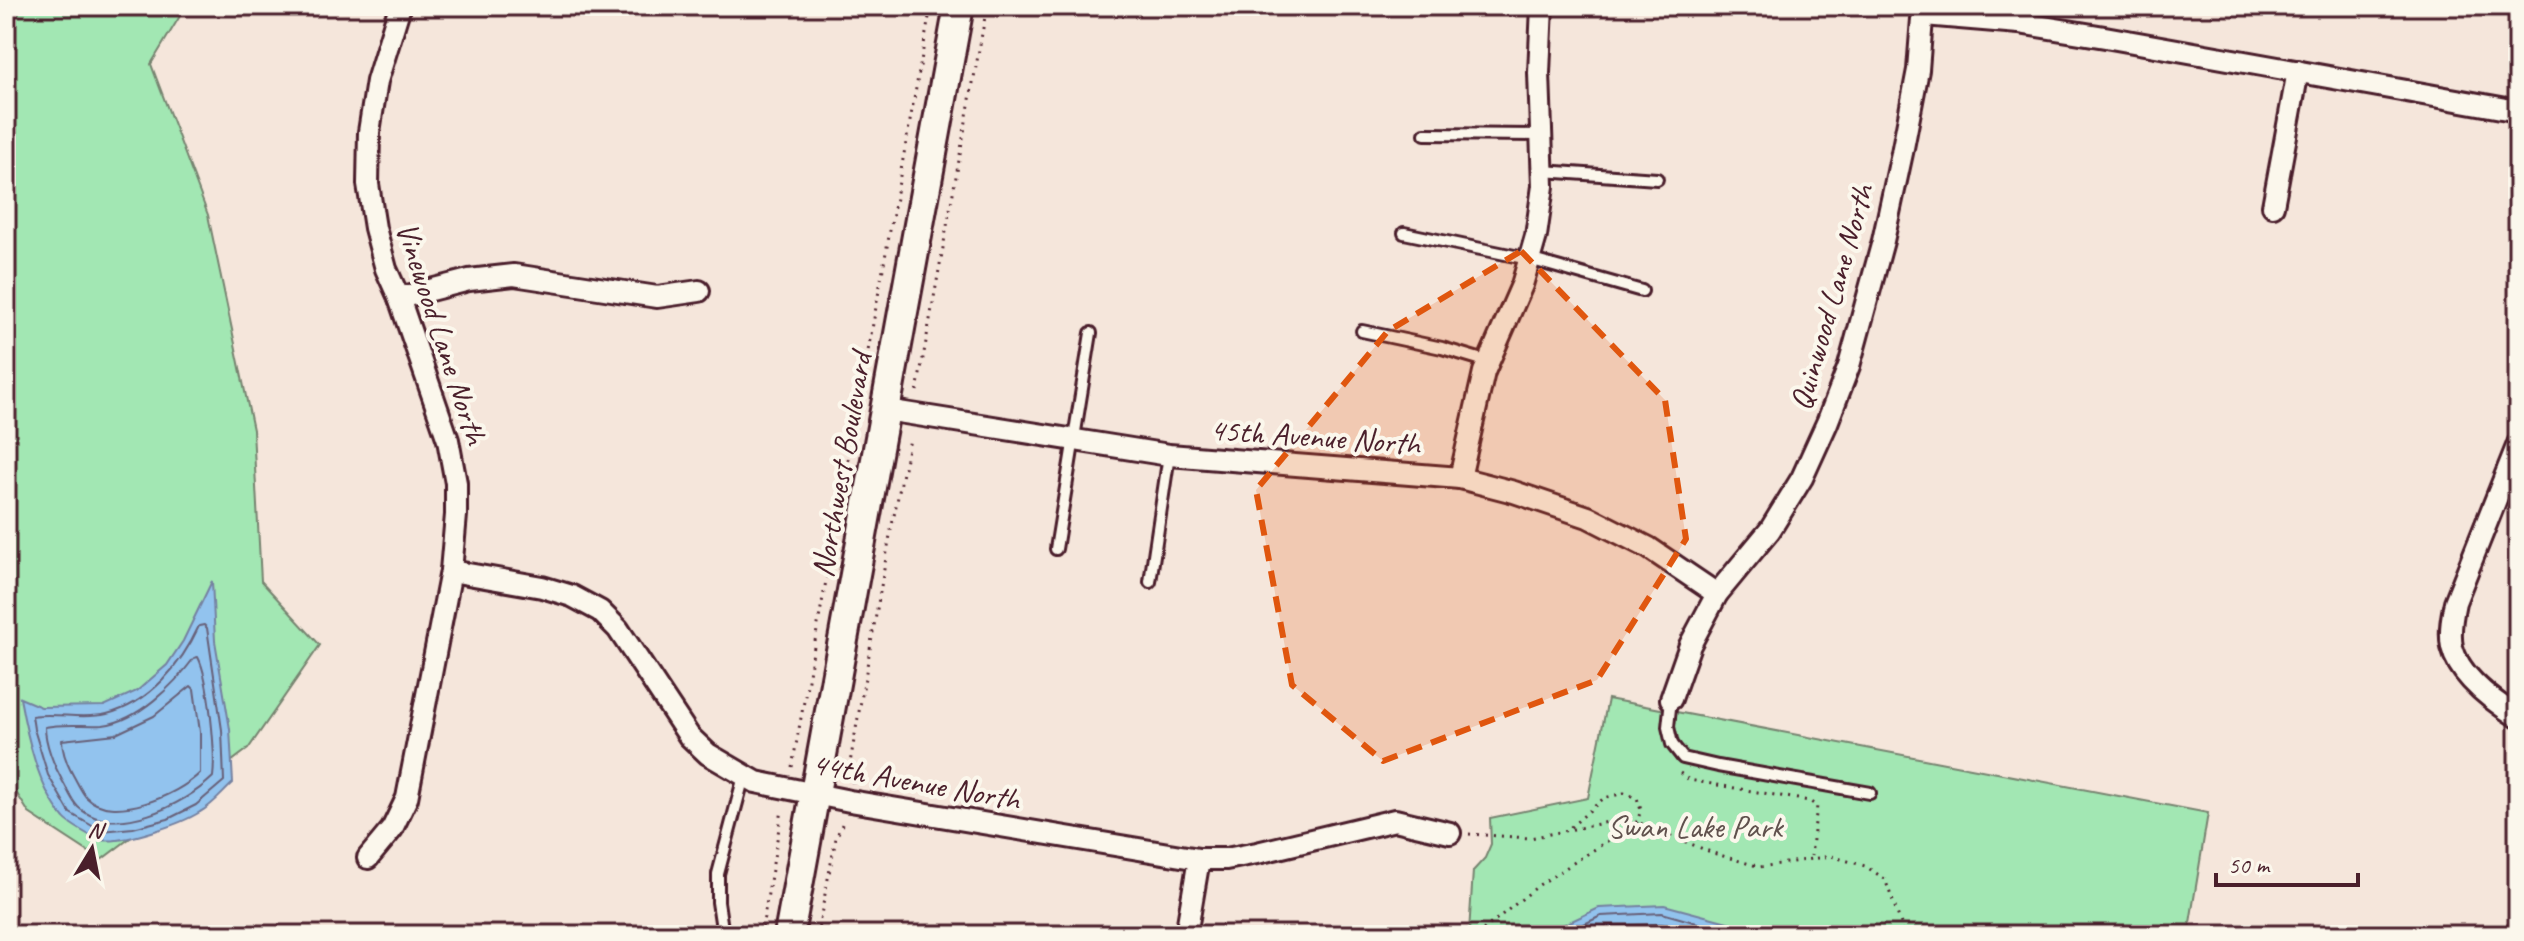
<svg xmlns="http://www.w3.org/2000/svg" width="2524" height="941" font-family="Caveat,sans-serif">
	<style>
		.green { fill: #a2e7b3; stroke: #76836f; stroke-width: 2 }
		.water { fill: #92c3ee; stroke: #7581a0; stroke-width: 2 }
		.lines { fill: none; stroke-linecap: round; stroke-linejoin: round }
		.shore { stroke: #676179; stroke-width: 2 }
		.service-casing { stroke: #4a1f2b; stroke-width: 16 }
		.minor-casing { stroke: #4a1f2b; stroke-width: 26 }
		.secondary-casing { stroke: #4a1f2b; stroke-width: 34 }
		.path { stroke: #4a1f2b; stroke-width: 3; stroke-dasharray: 2 6; stroke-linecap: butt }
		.service { stroke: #fbf7ec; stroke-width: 10 }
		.minor { stroke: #fbf7ec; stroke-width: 20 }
		.secondary { stroke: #fbf7ec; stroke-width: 28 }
		.marked { fill: #e0560e; fill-opacity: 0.2; stroke: #e0560e; stroke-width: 6; stroke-dasharray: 16 10; stroke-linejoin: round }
		.labels { text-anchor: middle; stroke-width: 8; stroke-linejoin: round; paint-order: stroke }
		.street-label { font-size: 32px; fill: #4a1f2b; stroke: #fbf7ec }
		.park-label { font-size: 32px; fill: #60514d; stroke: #fbf7ec }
	</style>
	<rect width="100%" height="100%" fill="#f5e6db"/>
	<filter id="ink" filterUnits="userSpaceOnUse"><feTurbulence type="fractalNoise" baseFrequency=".0125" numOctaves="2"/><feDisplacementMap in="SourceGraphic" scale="16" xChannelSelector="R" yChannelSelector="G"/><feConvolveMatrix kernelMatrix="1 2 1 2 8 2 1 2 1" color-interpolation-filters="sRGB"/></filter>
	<g filter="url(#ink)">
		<!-- green -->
		<g class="green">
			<path d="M6,6H186L151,64L208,215L253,430L261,581L320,645L248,749L101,860L29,813L6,776Z"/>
			<path d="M1608,699L2208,813L2188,935H1466L1469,932L1473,871L1485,858L1491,844L1490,818L1588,798Z"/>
		</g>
		<!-- water -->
		<g class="water">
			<path d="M212,581L215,641L230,729L233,783C222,793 213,805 200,812C181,824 123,844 101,840C94,839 68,823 64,818C38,788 27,736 20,698L41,707L104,706L137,691L167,665L183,641Z"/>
			<path d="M1664,905L1735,924L1757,935H1542L1599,908Z"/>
		</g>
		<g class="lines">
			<!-- shore -->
			<g class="shore">
				<path d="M204,625L207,628L222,730L224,781L196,805L168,819L133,828L101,831L70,813L48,775L34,729L32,716C55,712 83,720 107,714C150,703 181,665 199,626Z"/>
				<path d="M198,657C209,678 216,753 213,777C184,805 114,840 78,807C71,800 67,788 62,780C54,766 45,743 45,727C63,723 84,726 103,725C138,721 174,685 194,658Z"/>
				<path d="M191,686L194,689L200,732V773C178,795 112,824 86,797C81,791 77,782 73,775C67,764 62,751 62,740L116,734L154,716Z"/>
				<path d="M1561,935L1601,916L1662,913L1739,935"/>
				<path d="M1584,935L1604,926L1661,924L1706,935"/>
			</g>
			<!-- service casing -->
			<g class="service-casing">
				<g id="service">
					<path d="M1425,134L1542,135"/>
					<path d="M1543,171L1657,179"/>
					<path d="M1404,233L1529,259L1642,291"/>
					<path d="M1362,331L1442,348L1489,362"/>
					<path d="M1056,549L1091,333"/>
					<path d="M1150,582L1169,455"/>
					<path d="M1671,699L1668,727L1672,744L1683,758L1718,766L1870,793"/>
					<path d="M723,935L718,902V874L744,776"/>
				</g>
			</g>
			<!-- minor casing -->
			<g class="minor-casing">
				<g id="minor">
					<path d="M1924,15L2019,23L2105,37L2518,111"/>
					<path d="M2273,206L2298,71"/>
					<path d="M399,298L469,280L514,275L657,297L699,291"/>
					<path d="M886,410L1169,455L1460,478L1514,492L1588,517L1649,548L1717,594"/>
					<path d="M2518,444L2455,602C2452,616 2449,632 2452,647C2459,676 2494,702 2518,717"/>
					<path d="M1460,478L1484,372L1522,285L1536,236L1543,186L1539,73L1542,6"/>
					<path d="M451,571L542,587L572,596L600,611L618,629L689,736L708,754L756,782L850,801L1199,859H1226L1257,853L1395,820L1450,833"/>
					<path d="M1671,699L1690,645L1717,594L1770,530L1802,478L1827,423L1849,366L1883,241L1902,153L1918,70L1923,6"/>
					<path d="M368,858L392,829L407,798L451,571L456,515V483L448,440L399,298L386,269L375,228L368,184L369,132L377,81L400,6"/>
					<path d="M1186,935L1199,859"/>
				</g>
			</g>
			<!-- secondary casing -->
			<g class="secondary-casing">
				<path id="secondary" d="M789,935L959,6"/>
			</g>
			<!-- path -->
			<g class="path">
				<path d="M917,391L987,6"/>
				<path d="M792,767L931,6"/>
				<path d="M1680,773L1689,780L1809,801L1817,806L1811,856"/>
				<path d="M853,783L850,763L890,535L910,439"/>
				<path d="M1469,834L1530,838L1608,822H1637L1641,810L1637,798L1624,793L1604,798L1566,831"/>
				<path d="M761,935L782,810"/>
				<path d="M817,935L836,838L843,822"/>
				<path d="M1477,935L1539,885L1637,822L1713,853L1760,867L1831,856L1865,866L1885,879L1905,935"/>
			</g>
			<!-- service -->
			<use href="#service" class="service"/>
			<!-- minor -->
			<use href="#minor" class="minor"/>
			<!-- secondary -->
			<use href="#secondary" class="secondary"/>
		</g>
	</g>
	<!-- marked area -->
	<path class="marked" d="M1521,251L1665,400L1686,539L1597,680L1383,761L1292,685L1256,490L1388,331Z"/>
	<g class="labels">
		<!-- street labels -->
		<g class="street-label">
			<text transform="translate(1831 297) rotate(-74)" y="11">Quinwood Lane North</text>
			<text transform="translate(442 333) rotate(72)" y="11">Vinewood Lane North</text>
			<text transform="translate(1315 436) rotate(4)" y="11">45th Avenue North</text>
			<text transform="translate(841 465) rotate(-80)" y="11">Northwest Boulevard</text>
			<text transform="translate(916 781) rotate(10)" y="11">44th Avenue North</text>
		</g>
		<!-- park labels -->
		<g class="park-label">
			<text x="1695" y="837">Swan Lake Park</text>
		</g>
	</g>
	<!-- margin -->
	<rect width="2524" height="941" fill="none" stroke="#fbf7ec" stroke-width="32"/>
	<rect x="16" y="16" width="2492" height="909" fill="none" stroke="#4a1f2b" stroke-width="3" filter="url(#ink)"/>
	<!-- north arrow -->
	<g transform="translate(92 849) rotate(10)" stroke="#fbf7ec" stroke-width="6" paint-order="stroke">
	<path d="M0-6L14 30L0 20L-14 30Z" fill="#4a1f2b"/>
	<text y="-12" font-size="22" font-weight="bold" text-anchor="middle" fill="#4a1f2b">N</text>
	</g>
	<!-- scale -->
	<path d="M2216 873v12h142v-12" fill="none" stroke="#4a1f2b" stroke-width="4"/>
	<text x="2228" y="873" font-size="24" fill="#4a1f2b" stroke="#fbf7ec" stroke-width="6" paint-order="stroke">50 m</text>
</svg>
